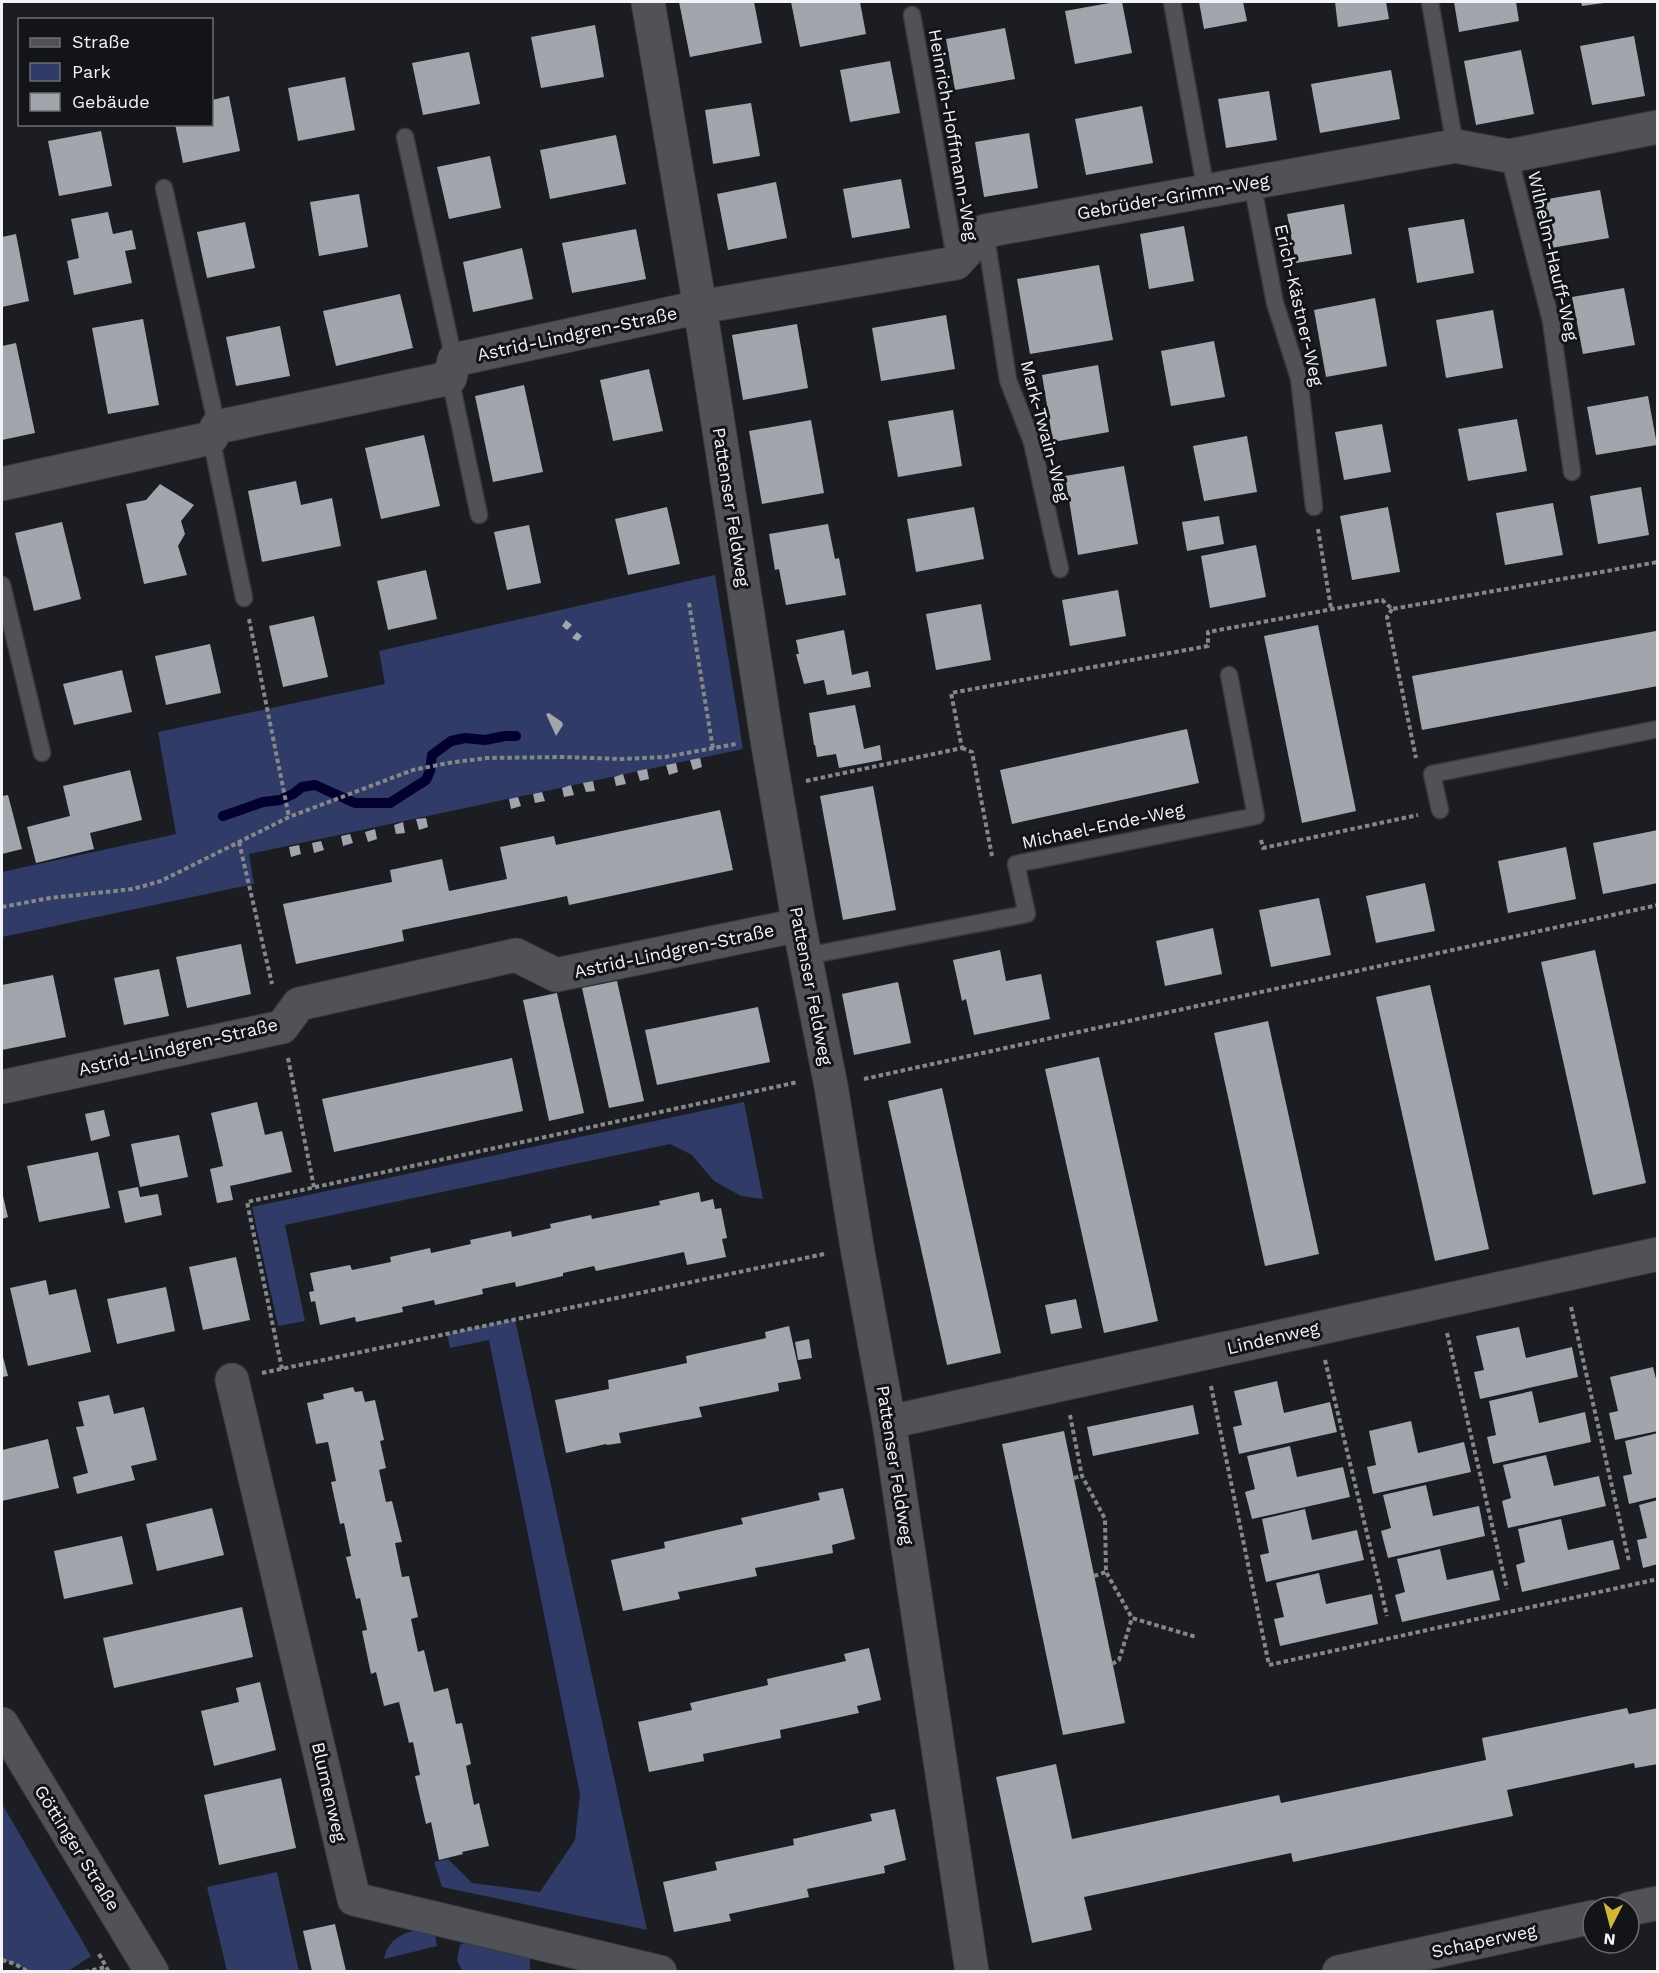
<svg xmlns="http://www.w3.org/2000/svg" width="1659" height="1973" font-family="'Work Sans',sans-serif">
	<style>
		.green { fill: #303b67 }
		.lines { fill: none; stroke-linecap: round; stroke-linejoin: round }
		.stream { stroke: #03002e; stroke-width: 10 }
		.building { fill: #a3a5ac }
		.lane-casing { stroke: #3a3b3f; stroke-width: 19 }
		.street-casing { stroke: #3a3b3f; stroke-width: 35 }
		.path { stroke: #85878b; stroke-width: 4; stroke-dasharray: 4.5 3; stroke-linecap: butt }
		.lane { stroke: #505257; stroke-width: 16 }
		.street { stroke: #505257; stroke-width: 33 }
		.labels { text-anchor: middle; stroke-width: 6; stroke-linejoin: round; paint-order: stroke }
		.street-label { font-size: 18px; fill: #f2f3f7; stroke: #121418 }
	</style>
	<rect width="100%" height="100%" fill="#1b1d22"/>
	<!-- green -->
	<g class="green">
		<path d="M715,575L743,749L249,854L254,884L2,937V872L176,834L158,732L385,684L379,651Z"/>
		<path d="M744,1102L763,1199L741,1196L714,1181L692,1155L670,1144L285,1225L305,1321L278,1326L252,1207Z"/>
		<path d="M515,1319L647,1930L442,1887L434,1862L448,1859L472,1883L540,1892L575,1840L580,1794L489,1340L450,1348L447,1334Z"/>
		<path d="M2,1804L91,1956L67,1972L29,1971L15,1964L2,1960Z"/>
		<path d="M277,1872L299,1971H227L207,1887Z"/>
		<path d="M434,1928L437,1946L384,1959C389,1934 411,1930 434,1928Z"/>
		<path d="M475,1938L527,1951L530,1960V1972L462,1971L457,1960L460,1945Z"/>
	</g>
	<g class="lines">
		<!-- stream -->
		<path class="stream" d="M223,816L263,802L280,800L293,794L302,787L315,785L355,803H390L426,780L430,771L432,755L451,741L465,738L485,740L505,736H516"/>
	</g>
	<!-- building -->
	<g class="building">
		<path d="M679,2H754L762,43L690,57Z"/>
		<path d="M791,2H860L866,34L800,47Z"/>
		<path d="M1115,2H1122L1132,53L1075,64L1065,11Z"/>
		<path d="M1199,2H1243L1247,21L1204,29Z"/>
		<path d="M1335,2H1386L1389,19L1338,27Z"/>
		<path d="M1454,2H1516L1519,21L1459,32Z"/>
		<path d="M1581,2H1604V3L1582,6Z"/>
		<path d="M595,25L604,77L541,88L531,37Z"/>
		<path d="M1005,28L1015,79L955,90L946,39Z"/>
		<path d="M1634,36L1645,96L1592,105L1580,46Z"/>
		<path d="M1521,50L1534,114L1476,125L1464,61Z"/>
		<path d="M469,52L480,104L423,115L412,63Z"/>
		<path d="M890,61L900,113L850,122L840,70Z"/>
		<path d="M1391,70L1400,119L1320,133L1311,84Z"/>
		<path d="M345,77L355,130L298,141L288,88Z"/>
		<path d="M1269,91L1277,140L1226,148L1218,99Z"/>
		<path d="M229,96L240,151L183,163L175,124H212V100Z"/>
		<path d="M751,103L760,156L713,164L705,110Z"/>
		<path d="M1142,106L1153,163L1086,175L1075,119Z"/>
		<path d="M101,131L112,186L59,196L48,141Z"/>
		<path d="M1029,133L1038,188L984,197L975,142Z"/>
		<path d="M616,135L626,184L550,199L540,150Z"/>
		<path d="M490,156L501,208L449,219L437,167Z"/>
		<path d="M901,179L910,228L852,238L843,189Z"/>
		<path d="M776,182L787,238L728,250L717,194Z"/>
		<path d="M1600,190L1609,238L1551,248L1542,200Z"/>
		<path d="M359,194L368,247L319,256L310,202Z"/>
		<path d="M1344,204L1352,254L1296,263L1287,214Z"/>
		<path d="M108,212L113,234L132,230L136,249L125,251L132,283L74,295L67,261L79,258L71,219Z"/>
		<path d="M1464,219L1474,273L1417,283L1408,228Z"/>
		<path d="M245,222L255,268L207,278L197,232Z"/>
		<path d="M1184,226L1194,281L1149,289L1140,234Z"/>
		<path d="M636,229L646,279L572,293L562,243Z"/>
		<path d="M16,234L29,301L2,307V237Z"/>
		<path d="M522,248L533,299L473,312L463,262Z"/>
		<path d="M1099,265L1113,340L1030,354L1017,279Z"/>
		<path d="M1624,288L1635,345L1583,354L1572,297Z"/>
		<path d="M400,294L413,348L336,366L323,311Z"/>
		<path d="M1375,298L1387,366L1326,377L1314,310Z"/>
		<path d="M1493,310L1503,368L1446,378L1436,320Z"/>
		<path d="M946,315L955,369L881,381L872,328Z"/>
		<path d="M143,319L159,405L108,414L92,328Z"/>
		<path d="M797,324L808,388L743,400L732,335Z"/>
		<path d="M280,326L290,376L236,386L226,337Z"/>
		<path d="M1214,341L1225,397L1171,406L1161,351Z"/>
		<path d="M16,343L35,433L2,440V346Z"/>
		<path d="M1098,365L1109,432L1053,442L1042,375Z"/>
		<path d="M649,369L663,431L613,441L600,380Z"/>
		<path d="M524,385L543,472L493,482L475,396Z"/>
		<path d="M1648,396L1657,445L1596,455L1587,407Z"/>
		<path d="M953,410L962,466L898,477L888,421Z"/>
		<path d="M1517,419L1527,471L1468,481L1458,429Z"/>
		<path d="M811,420L824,493L762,504L749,431Z"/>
		<path d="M1382,424L1391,472L1344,480L1335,432Z"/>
		<path d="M424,435L440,506L381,519L365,448Z"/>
		<path d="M1247,436L1257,492L1204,501L1193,446Z"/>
		<path d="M1124,466L1138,544L1078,555L1065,476Z"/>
		<path d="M296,481L301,505L332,498L341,546L262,562L248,491Z"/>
		<path d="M160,484L194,505L181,521L185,534L178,546L187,575L144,584L126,504L146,500Z"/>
		<path d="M1641,487L1649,535L1598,544L1590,496Z"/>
		<path d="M1553,503L1563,555L1505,565L1496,513Z"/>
		<path d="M667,507L680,564L628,575L615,519Z"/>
		<path d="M974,507L984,559L916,572L907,519Z"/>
		<path d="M1388,507L1400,572L1352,580L1340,516Z"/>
		<path d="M1219,516L1224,544L1187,551L1182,522Z"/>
		<path d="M62,522L81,599L34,611L15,533Z"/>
		<path d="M828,524L835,559L839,558L846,595L786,605L779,569L775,570L769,534Z"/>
		<path d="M529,525L541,583L507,590L494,532Z"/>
		<path d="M1256,545L1266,597L1210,608L1201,556Z"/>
		<path d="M426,570L437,619L388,630L377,581Z"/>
		<path d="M1118,590L1126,636L1070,646L1062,600Z"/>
		<path d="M981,604L991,660L936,670L926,614Z"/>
		<path d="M314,616L328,677L283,687L269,626Z"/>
		<path d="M566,620L572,625L567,630L562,626Z"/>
		<path d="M1318,625L1356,811L1302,823L1264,636Z"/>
		<path d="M844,630L852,675L868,671L871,687L827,695L824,680L804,684L796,654H799L796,640Z"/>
		<path d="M1656,631L1658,642V686L1422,730L1412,676Z"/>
		<path d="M577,632L582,636L578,641L572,638Z"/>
		<path d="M210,644L221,693L166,705L155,656Z"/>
		<path d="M122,670L132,712L74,725L63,684Z"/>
		<path d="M855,705L864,749L880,745L882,760L839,768L836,754L817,757L815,745H814L809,713Z"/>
		<path d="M549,713L562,722L563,725L556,736L546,714Z"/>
		<path d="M1187,729L1199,783L1012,824L1000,770Z"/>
		<path d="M700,758L702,767L693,770L690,760Z"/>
		<path d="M676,763L678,772L669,775L666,765Z"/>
		<path d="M647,769L649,779L640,781L637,771Z"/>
		<path d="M130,770L142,820L90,833L94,849L36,863L27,827L70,816L63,786Z"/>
		<path d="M623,774L626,784L616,786L614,777Z"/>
		<path d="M593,781L595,791L586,792L583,783Z"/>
		<path d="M571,785L574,795L564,797L562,788Z"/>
		<path d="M873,786L896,910L843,920L820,796Z"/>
		<path d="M542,792L545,801L535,803L533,794Z"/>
		<path d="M8,795L22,849L2,854V796Z"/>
		<path d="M518,797L521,806L511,809L509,799Z"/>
		<path d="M720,810L733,870L569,905L567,896L402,930L404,941L296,964L283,904L392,882L390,870L442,859L449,891L507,879L500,847L554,836L556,845Z"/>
		<path d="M426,818L428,827L419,830L416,819Z"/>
		<path d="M403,822L405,833L396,834L394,825Z"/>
		<path d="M375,829L377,839L368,842L365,832Z"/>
		<path d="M1658,830V883L1603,894L1593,843Z"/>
		<path d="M350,834L353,843L343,846L341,836Z"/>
		<path d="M321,841L324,850L314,853L312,843Z"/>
		<path d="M299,845L301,854L291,857L289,847Z"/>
		<path d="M1566,847L1576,899L1508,913L1498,861Z"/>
		<path d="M1425,883L1435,931L1376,943L1366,896Z"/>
		<path d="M1319,898L1331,955L1271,967L1259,910Z"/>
		<path d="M1213,928L1222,974L1165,986L1156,941Z"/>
		<path d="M241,944L251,994L187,1008L176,957Z"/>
		<path d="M1000,950L1006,981L1041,974L1050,1019L974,1035L966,999L962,1001L953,960Z"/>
		<path d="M1595,950L1646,1183L1593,1195L1541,962Z"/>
		<path d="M159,969L169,1016L124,1025L114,978Z"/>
		<path d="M53,975L66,1037L2,1050V985Z"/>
		<path d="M617,981L644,1101L609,1108L582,988Z"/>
		<path d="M898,982L911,1043L854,1055L842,994Z"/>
		<path d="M1430,985L1489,1249L1435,1261L1376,997Z"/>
		<path d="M557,993L584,1113L549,1121L523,1000Z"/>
		<path d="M758,1007L770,1062L657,1085L645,1030Z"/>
		<path d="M1268,1021L1319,1254L1265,1266L1214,1033Z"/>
		<path d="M1099,1057L1158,1321L1104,1333L1045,1069Z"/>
		<path d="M512,1058L523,1111L334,1152L322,1099Z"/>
		<path d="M942,1088L1001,1353L947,1365L888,1101Z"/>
		<path d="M257,1102L265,1135L282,1131L292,1172L230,1186L233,1200L217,1203L210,1169L223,1166L211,1113Z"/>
		<path d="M104,1110L110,1136L91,1141L85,1114Z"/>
		<path d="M179,1135L188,1177L140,1187L131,1144Z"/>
		<path d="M98,1152L110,1208L39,1222L27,1166Z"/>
		<path d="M138,1187L140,1197L158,1194L162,1215L125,1223L118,1191Z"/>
		<path d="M2,1192L8,1217L2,1219Z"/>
		<path d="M699,1192L701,1202L713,1199L715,1209L721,1208L727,1238L722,1239L726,1257L687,1265L684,1252L596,1271L594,1266L563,1273V1276L516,1287L515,1282L482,1289L483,1294L435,1305L434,1300L402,1307L403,1312L356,1322L355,1317L320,1325L315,1301L311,1302L309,1292L314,1291L310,1273L350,1265L352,1270L391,1262L390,1257L430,1248L431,1253L471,1244L470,1240L511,1231L512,1237L551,1228L550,1224L591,1215L592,1219L660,1205L659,1201Z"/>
		<path d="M236,1257L250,1320L203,1330L189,1267Z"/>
		<path d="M46,1280L49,1295L76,1289L91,1352L28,1366L10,1288Z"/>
		<path d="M166,1287L175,1331L117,1344L107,1299Z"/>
		<path d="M1076,1299L1082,1328L1051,1334L1045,1305Z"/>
		<path d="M789,1326L801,1379L778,1383L779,1391L699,1407L702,1417L619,1433L621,1443L607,1445L606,1444L566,1453L555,1400L609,1389L608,1380L687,1363L686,1356L766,1338L765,1332Z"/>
		<path d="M1519,1327L1526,1358L1572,1347L1578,1377L1480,1399L1474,1372L1484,1370L1476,1336Z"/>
		<path d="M809,1339L812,1358L798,1360L795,1342Z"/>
		<path d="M2,1353L8,1376L2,1377Z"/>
		<path d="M1653,1367L1658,1387V1431L1615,1440L1609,1413L1618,1411L1610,1377Z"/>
		<path d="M1277,1381L1284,1413L1330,1402L1337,1432L1239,1454L1233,1427L1242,1425L1234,1391Z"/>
		<path d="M353,1387L355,1392L362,1391L365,1402L375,1400L384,1440L380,1441L386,1468L379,1470L386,1502L392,1501L402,1542L395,1543L402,1577L409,1576L418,1617L411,1619L418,1652L424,1650L434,1692L448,1688L456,1724L462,1723L471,1764L466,1766L474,1805L479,1803L489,1846L462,1852L463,1854L439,1860L431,1822L426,1824L415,1776L420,1775L413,1742L409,1743L399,1702L384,1706L376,1672L371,1674L362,1631L367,1630L360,1598L356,1599L346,1557L351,1556L344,1523L340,1524L331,1482L336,1481L328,1442L316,1444L307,1403L324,1399L323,1394Z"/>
		<path d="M1532,1391L1539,1423L1585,1412L1591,1442L1493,1464L1487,1437L1496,1435L1489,1401Z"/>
		<path d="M109,1395L114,1414L144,1407L157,1460L131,1466L135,1480L77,1494L73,1477L88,1473L76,1427L84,1426L78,1402Z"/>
		<path d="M1193,1405L1199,1434L1093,1456L1087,1427Z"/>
		<path d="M1411,1421L1418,1453L1464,1442L1471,1472L1373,1494L1367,1467L1376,1465L1369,1431Z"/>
		<path d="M1064,1431L1125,1723L1063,1735L1002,1444Z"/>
		<path d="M1658,1433V1497L1629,1504L1623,1476L1632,1474L1625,1441Z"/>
		<path d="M48,1439L59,1488L2,1501V1450Z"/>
		<path d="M1290,1446L1297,1477L1343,1467L1350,1497L1252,1519L1245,1492L1255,1489L1247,1456Z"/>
		<path d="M1546,1455L1554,1486L1599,1476L1606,1506L1508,1528L1502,1501L1511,1498L1503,1465Z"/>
		<path d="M1426,1485L1433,1516L1479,1506L1485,1536L1388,1558L1381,1531L1391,1528L1383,1495Z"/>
		<path d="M843,1488L855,1539L832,1545L833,1553L755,1568L757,1576L678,1592L680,1599L623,1611L611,1560L665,1548L664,1542L743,1524L741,1518L820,1500L818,1493Z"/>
		<path d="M1658,1500V1564L1643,1568L1637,1540L1647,1538L1639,1505Z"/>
		<path d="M212,1508L224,1555L157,1571L146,1524Z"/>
		<path d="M1305,1509L1312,1540L1357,1530L1364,1560L1266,1582L1260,1555L1269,1553L1262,1519Z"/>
		<path d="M1561,1519L1568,1550L1613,1540L1620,1569L1522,1592L1516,1565L1525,1562L1518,1529Z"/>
		<path d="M122,1536L133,1584L64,1599L54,1551Z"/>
		<path d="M1440,1549L1447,1580L1493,1570L1500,1600L1402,1622L1395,1595L1405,1592L1397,1559Z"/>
		<path d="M1319,1573L1326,1604L1372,1594L1378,1624L1280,1646L1274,1619L1284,1617L1276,1583Z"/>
		<path d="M242,1607L253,1657L114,1688L103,1638Z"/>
		<path d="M869,1648L881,1700L857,1706L859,1713L780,1730L781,1738L703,1754L704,1761L649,1772L638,1722L692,1710L690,1703L768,1685L767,1679L846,1661L844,1654Z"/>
		<path d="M260,1682L276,1750L214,1766L201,1711L239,1702L236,1688Z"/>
		<path d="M1627,1708L1629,1714L1658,1708V1764L1635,1768L1634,1763L1507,1790L1513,1816L1293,1862L1291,1853L1084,1897L1092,1930L1032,1943L996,1777L1056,1764L1072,1839L1279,1795L1281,1803L1486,1760L1482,1738Z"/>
		<path d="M281,1778L296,1848L219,1865L204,1795Z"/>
		<path d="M895,1809L906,1860L884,1866L885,1873L807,1889L809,1897L729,1914L731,1921L674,1932L663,1882L717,1870L715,1862L794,1845L793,1839L872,1821L870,1814Z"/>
		<path d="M335,1924L346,1971H312L303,1931Z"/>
	</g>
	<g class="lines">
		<!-- lane casing -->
		<g class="lane-casing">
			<g id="lane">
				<path d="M1172,2L1206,191"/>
				<path d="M1430,2L1455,146"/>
				<path d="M912,15L956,263"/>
				<path d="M405,137L454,360"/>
				<path d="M1509,156L1551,321L1572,472"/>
				<path d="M1252,183L1275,303L1299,378L1314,507"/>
				<path d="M164,188L217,427"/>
				<path d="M985,231L1008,380L1032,442L1060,569"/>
				<path d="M450,378L479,515"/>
				<path d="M211,438L244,598"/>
				<path d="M2,585L42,753"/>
				<path d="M1440,810L1432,774L1658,729"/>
				<path d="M806,956L1027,914L1016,864L1256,816L1229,675"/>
			</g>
		</g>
		<!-- street casing -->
		<g class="street-casing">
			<g id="street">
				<path d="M648,2L700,307L767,739L799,925L831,1086L857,1247L889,1422L972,1972"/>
				<path d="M2,484L211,438L217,427L450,378L454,360L700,307L956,263L985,231L1455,146L1509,156L1658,127"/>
				<path d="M2,1087L282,1027L299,1004L516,955L556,975L799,925"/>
				<path d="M232,1380L354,1899L660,1972"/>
				<path d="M889,1422L1658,1254"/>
				<path d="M2,1724L152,1972"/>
				<path d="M1629,1909L1658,1903"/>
				<path d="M1339,1972L1593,1917"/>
			</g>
		</g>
		<!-- path -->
		<g class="path">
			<path d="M1318,529L1331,608"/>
			<path d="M689,603L713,749"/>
			<path d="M1392,609L1387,617L1416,758"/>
			<path d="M249,619L289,817"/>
			<path d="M962,748L972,752L992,856"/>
			<path d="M806,781L962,748L951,693L1208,646V632L1382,600L1392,609L1658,562"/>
			<path d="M1261,840L1263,848L1418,815"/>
			<path d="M239,842L272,984"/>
			<path d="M2,907L50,898L133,889L161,881L289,817L413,770L448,763L487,758L563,757L622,759L665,757L736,744"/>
			<path d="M288,1058L314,1187"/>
			<path d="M864,1079L1658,905"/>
			<path d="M1571,1307L1629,1561"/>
			<path d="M1447,1333L1507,1589"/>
			<path d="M1325,1360L1387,1616"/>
			<path d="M282,1369L247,1202L798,1082"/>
			<path d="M262,1373L824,1254"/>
			<path d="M1211,1386L1269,1665L1658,1579"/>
			<path d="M1070,1415L1082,1476L1105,1519L1106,1572L1132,1618L1196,1637"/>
			<path d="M1074,1478L1082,1476"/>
			<path d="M1094,1576L1106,1572"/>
			<path d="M1112,1664L1119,1660L1132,1618"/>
			<path d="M99,1954L109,1972"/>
			<path d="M2,1960L15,1964L29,1972"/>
			<path d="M85,1972L106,1967"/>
		</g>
		<!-- lane -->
		<use href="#lane" class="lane"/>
		<!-- street -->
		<use href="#street" class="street"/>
	</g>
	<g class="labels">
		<!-- street labels -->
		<g class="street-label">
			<text transform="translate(953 135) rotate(80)" y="6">Heinrich-Hoffmann-Weg</text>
			<text transform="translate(1173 197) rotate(-10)" y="6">Gebrüder-Grimm-Weg</text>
			<text transform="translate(1553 256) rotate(77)" y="6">Wilhelm-Hauff-Weg</text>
			<text transform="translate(1299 305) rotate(77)" y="6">Erich-Kästner-Weg</text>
			<text transform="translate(577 334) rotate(-12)" y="6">Astrid-Lindgren-Straße</text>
			<text transform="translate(1045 431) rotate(75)" y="6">Mark-Twain-Weg</text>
			<text transform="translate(731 507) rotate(81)" y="6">Pattenser Feldweg</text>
			<text transform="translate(1103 826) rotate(-12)" y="6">Michael-Ende-Weg</text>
			<text transform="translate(674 951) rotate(-12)" y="6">Astrid-Lindgren-Straße</text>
			<text transform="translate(811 986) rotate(79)" y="6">Pattenser Feldweg</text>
			<text transform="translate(178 1047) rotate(-13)" y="6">Astrid-Lindgren-Straße</text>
			<text transform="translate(1273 1338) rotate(-13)" y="6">Lindenweg</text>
			<text transform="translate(895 1465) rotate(81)" y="6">Pattenser Feldweg</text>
			<text transform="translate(329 1792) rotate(77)" y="6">Blumenweg</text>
			<text transform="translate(77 1848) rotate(58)" y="6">Göttinger Straße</text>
			<text transform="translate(1484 1941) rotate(-12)" y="6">Schaperweg</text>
		</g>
	</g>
	<!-- border -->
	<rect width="1659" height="1973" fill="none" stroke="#f2f3f7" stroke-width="6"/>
	<!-- legend -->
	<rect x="18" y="18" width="195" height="108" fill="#121418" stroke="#6c6d71" stroke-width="1.5"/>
	<rect x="30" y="38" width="30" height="9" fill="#505257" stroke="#6c6d71" stroke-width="1.5"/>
	<text x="72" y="48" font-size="18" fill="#f2f3f7">Straße</text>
	<rect x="30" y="63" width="30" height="18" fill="#303b67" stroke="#6c6d71" stroke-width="1.5"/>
	<text x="72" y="78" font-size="18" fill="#f2f3f7">Park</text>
	<rect x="30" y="93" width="30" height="18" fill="#a3a5ac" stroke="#6c6d71" stroke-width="1.5"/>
	<text x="72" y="108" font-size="18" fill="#f2f3f7">Gebäude</text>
	<!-- north arrow -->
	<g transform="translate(1611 1925) rotate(186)"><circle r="28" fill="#121418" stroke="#6c6d71" stroke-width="1.5"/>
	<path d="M0-4.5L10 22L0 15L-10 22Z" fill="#d1b736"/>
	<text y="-9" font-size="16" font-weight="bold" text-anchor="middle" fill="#f2f3f7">N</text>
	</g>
</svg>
